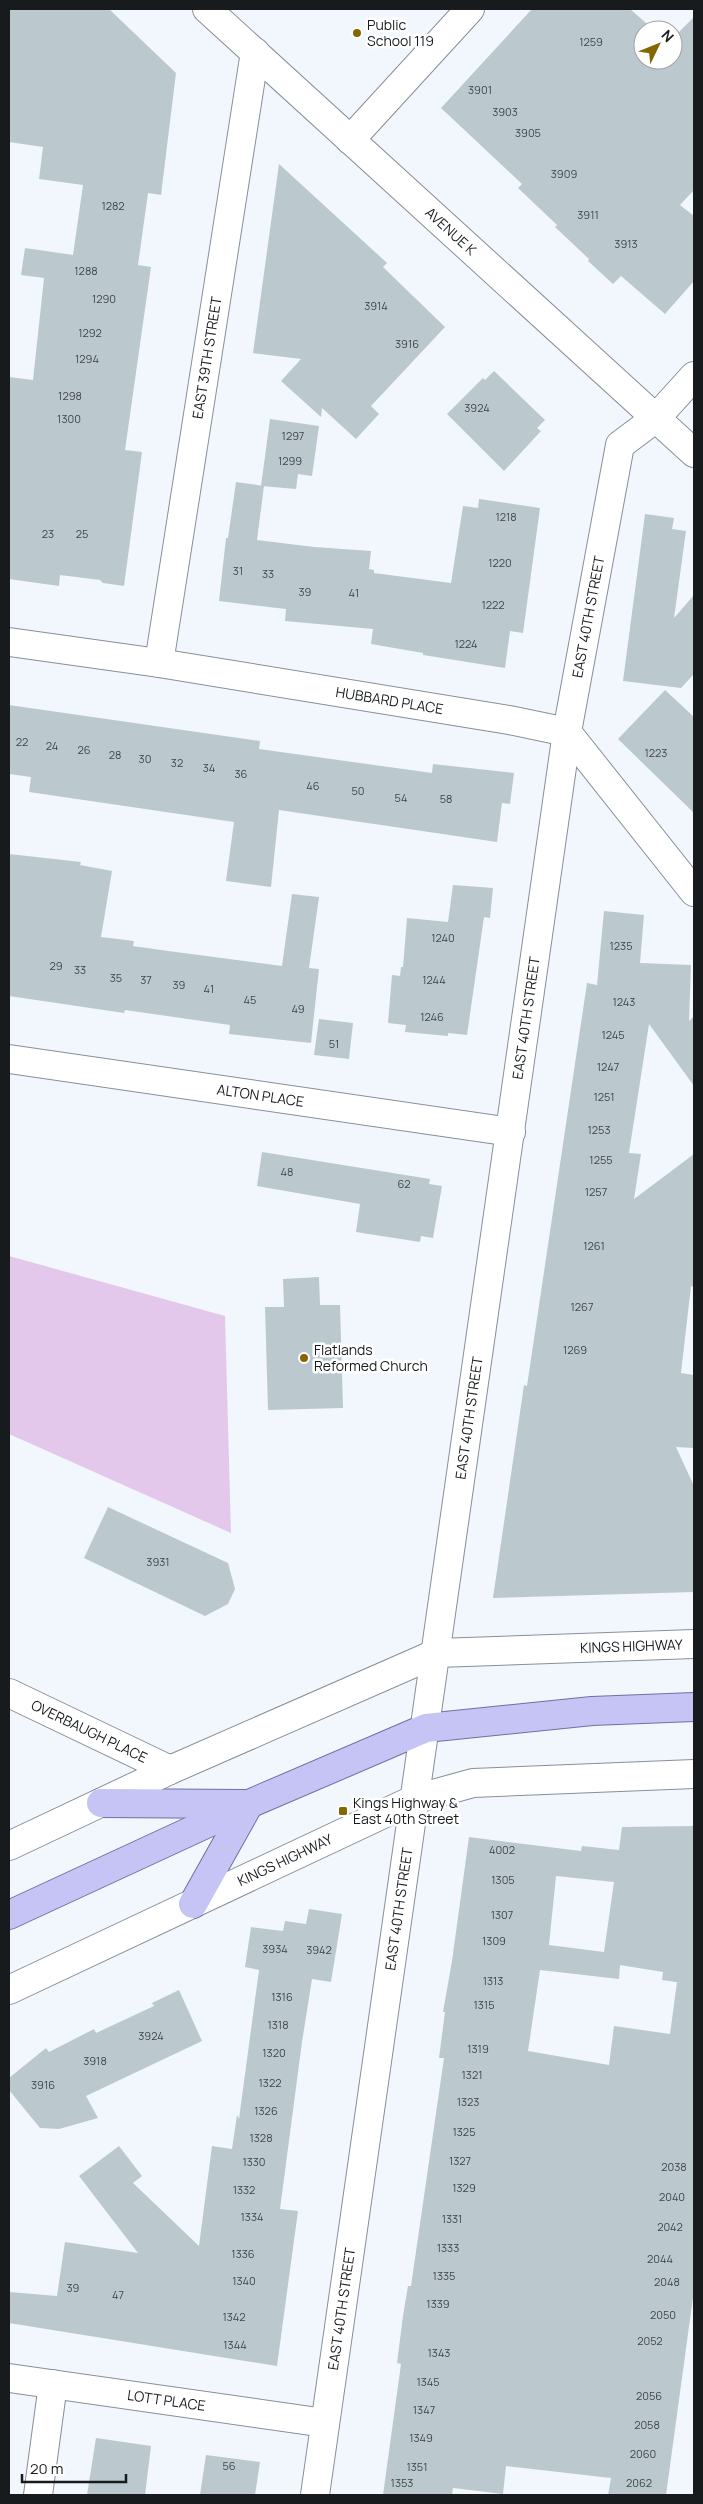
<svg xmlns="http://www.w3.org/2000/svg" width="703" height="2504" font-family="Manrope,sans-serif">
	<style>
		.green { fill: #e3c8ec }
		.building { fill: #bbc9ce; fill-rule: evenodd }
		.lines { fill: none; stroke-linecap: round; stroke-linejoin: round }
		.street-casing { stroke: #878f99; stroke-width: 30 }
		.secondary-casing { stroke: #878f99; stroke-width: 30 }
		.primary-casing { stroke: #706fa4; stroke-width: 30 }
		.street { stroke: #fff; stroke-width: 28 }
		.secondary { stroke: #fff; stroke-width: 28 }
		.primary { stroke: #c6c4f4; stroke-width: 28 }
		.poi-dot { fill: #856700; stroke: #fff; stroke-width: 2 }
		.labels { text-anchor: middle; stroke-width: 5; stroke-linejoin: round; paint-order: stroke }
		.number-label { font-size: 11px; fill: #40464a }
		.poi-label { font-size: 14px; fill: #171b1e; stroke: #fff; text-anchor: start }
		.street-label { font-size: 14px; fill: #171b1e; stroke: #fff }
	</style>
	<rect width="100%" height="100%" fill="#f1f7fd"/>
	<!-- green -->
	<path class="green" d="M9,1256L225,1316L231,1533L9,1434Z"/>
	<!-- building -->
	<g class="building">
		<path d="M9,9H109L176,73L161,195L148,193L138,265L151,267L125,450L142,452L124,586L103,583L100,580L60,575L59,586L9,579V377L33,380L44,278L21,275L25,248L73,255L83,185L39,179L43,147L9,142Z"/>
		<path d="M532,9H630L654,30H643V60H673V38L694,17V190L680,205L694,216V281L665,314L621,276L613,284L588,261L589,259L555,227L557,225L518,188L522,184L441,108Z"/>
		<path d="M279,164L387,263L383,267L445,327L371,406L379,414L356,439L322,408L321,417L281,381L301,359L253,353Z"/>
		<path d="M494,371L545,420L537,428L541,431L504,471L447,414L483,378L485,380Z"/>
		<path d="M270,419L319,426L312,476L298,474L296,489L261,486Z"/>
		<path d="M236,482L264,486L257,540L314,547L371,551L369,569L374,570V573L451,583L463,506L478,508L479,499L540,508L523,633L510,631L505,668L423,655V653L371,644L373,629L285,621L286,609L219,601L226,538H228Z"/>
		<path d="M645,514L674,518L672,529L686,531L674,618L694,595V674L681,688L623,681Z"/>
		<path d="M665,690L694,717V813L618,739Z"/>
		<path d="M9,705L260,741L259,749L432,773L433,764L514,773L510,804L502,803L497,842L279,810L271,887L226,881L234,822L29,792L31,777L9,774Z"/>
		<path d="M9,854L81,862L80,865L112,871L101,937L134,941L133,946L168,951L282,966L292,894L319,897L309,968L319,969L311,1043L229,1034L230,1025L125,1010L124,1013L9,996Z"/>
		<path d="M453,885L493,888L490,918L484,917L467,1035L448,1033V1036L405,1032L406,1025L388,1023L392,975L400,976L401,967H403L407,918L448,922Z"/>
		<path d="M604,911L644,915L640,963L691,965L689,1021L694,1016V1086L649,1024L629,1153L641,1154L634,1199L694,1154V1287L691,1286L681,1373L694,1375V1448L676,1447L694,1486V1592L493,1598L524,1385L527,1386L587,983L597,985Z"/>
		<path d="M319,1019L353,1023L349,1059L314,1055Z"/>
		<path d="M262,1152L430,1179L429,1184L442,1186L433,1238L421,1236L420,1242L356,1232L360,1204L257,1186Z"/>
		<path d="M319,1277L320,1305H340L343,1408L268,1410L265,1307H284L283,1279Z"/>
		<path d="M108,1507L228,1563L235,1589L228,1604L205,1616L84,1558Z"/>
		<path d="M694,1826V2290L666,2495H608L611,2478L506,2466L503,2494L453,2488L452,2495H383L401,2364L397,2363L403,2316L408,2286H411L444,2058H439L445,2012H443L452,1961L469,1837L581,1851L582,1846L619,1850L622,1827ZM556,1876L614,1882L604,1952L549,1945ZM620,1965L663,1972L662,1980L682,1983L677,1982L670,2034L614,2026L609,2065L528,2051L540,1970L619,1979Z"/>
		<path d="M309,1909L342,1914L331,1982L312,1979L302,2042L280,2209L298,2211L277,2366L9,2323V2292L57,2296L65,2242L138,2253L79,2176L119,2146L142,2176L133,2183L199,2246L212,2146L232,2149L237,2115L239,2119L259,1970L245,1967L251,1927L283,1931L285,1921L306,1924Z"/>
		<path d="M179,1990L202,2041L86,2096L98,2118L59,2129L40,2128L9,2090V2078L46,2048L49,2052L94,2029L96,2033L154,2006L152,2003Z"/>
		<path d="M96,2438L151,2446L145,2495H87Z"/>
		<path d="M206,2455L260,2462L255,2495H200Z"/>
	</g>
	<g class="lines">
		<!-- street casing -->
		<g class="street-casing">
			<g id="street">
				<path d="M350,140L470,9"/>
				<path id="s1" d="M9,642L159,663L509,720L567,732L694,892"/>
				<path id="s2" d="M159,663L255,52"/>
				<path id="s3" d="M9,1059L511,1132"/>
				<path id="s4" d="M9,1693L170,1770"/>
				<path id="s5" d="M9,2378L325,2423"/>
				<path d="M38,2495L53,2384"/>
				<path id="s6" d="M315,2495L567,732L620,445L656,418L694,376"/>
			</g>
		</g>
		<!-- secondary casing -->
		<g class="secondary-casing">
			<g id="secondary">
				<path id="s7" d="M207,9L694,453"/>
				<path id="s8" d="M9,1846L170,1770L437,1653L694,1644"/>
				<path id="s9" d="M9,1990L415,1799L473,1783L694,1774"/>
			</g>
		</g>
		<!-- primary casing -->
		<g class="primary-casing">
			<g id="primary">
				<path d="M101,1803L243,1804"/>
				<path d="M193,1904L249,1804"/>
				<path d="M9,1915L249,1804L426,1728L592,1711L694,1707"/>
			</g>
		</g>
		<!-- street -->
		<use href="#street" class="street"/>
		<!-- secondary -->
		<use href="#secondary" class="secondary"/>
		<!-- primary -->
		<use href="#primary" class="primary"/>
	</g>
	<!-- markers -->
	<g class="poi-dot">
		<circle cx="357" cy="33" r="5"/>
		<circle cx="304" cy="1358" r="5"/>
		<rect x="338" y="1806" width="10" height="10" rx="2.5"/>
	</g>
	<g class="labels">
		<!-- number labels -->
		<g class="number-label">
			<text x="591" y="46">1259</text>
			<text x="480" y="94">3901</text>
			<text x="505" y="116">3903</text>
			<text x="528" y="137">3905</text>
			<text x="564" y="178">3909</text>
			<text x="113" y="210">1282</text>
			<text x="588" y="219">3911</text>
			<text x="626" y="248">3913</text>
			<text x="86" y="275">1288</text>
			<text x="104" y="303">1290</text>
			<text x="376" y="310">3914</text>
			<text x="90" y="337">1292</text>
			<text x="407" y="348">3916</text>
			<text x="87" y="363">1294</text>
			<text x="70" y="400">1298</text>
			<text x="477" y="412">3924</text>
			<text x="69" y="423">1300</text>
			<text x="293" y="440">1297</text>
			<text x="290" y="465">1299</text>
			<text x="506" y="521">1218</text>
			<text x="48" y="538">23</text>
			<text x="82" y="538">25</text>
			<text x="500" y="567">1220</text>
			<text x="238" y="575">31</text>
			<text x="268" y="578">33</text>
			<text x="305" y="596">39</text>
			<text x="354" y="597">41</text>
			<text x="493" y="609">1222</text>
			<text x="466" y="648">1224</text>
			<text x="22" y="746">22</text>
			<text x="52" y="750">24</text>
			<text x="84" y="754">26</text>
			<text x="656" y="757">1223</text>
			<text x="115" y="759">28</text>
			<text x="145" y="763">30</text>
			<text x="177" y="767">32</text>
			<text x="209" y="772">34</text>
			<text x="241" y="778">36</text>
			<text x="313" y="790">46</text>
			<text x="358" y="795">50</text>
			<text x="401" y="802">54</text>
			<text x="446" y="803">58</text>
			<text x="443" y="942">1240</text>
			<text x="621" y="950">1235</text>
			<text x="56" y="970">29</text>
			<text x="80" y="974">33</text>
			<text x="116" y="982">35</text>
			<text x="146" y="984">37</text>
			<text x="434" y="984">1244</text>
			<text x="179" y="989">39</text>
			<text x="209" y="993">41</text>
			<text x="250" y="1004">45</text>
			<text x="624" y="1006">1243</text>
			<text x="298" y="1013">49</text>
			<text x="432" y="1021">1246</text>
			<text x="613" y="1039">1245</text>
			<text x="334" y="1048">51</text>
			<text x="608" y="1071">1247</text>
			<text x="604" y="1101">1251</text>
			<text x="599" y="1134">1253</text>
			<text x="601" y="1164">1255</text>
			<text x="287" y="1176">48</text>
			<text x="404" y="1188">62</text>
			<text x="596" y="1196">1257</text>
			<text x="594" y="1250">1261</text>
			<text x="582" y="1311">1267</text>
			<text x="575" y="1354">1269</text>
			<text x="158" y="1566">3931</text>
			<text x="502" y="1854">4002</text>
			<text x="503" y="1884">1305</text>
			<text x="502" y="1919">1307</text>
			<text x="494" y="1945">1309</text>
			<text x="275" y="1953">3934</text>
			<text x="319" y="1954">3942</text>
			<text x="493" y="1985">1313</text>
			<text x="282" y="2001">1316</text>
			<text x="484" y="2009">1315</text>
			<text x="278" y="2029">1318</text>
			<text x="151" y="2040">3924</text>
			<text x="478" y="2053">1319</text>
			<text x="274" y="2057">1320</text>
			<text x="95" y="2065">3918</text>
			<text x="472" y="2079">1321</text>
			<text x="270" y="2087">1322</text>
			<text x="43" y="2089">3916</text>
			<text x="468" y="2106">1323</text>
			<text x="266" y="2115">1326</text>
			<text x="464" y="2136">1325</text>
			<text x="261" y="2142">1328</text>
			<text x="460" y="2165">1327</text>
			<text x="254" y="2166">1330</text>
			<text x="674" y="2171">2038</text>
			<text x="464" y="2192">1329</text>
			<text x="244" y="2194">1332</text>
			<text x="672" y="2201">2040</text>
			<text x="252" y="2221">1334</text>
			<text x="452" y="2223">1331</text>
			<text x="670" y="2231">2042</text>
			<text x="448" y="2252">1333</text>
			<text x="243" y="2258">1336</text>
			<text x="660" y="2263">2044</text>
			<text x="444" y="2280">1335</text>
			<text x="244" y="2285">1340</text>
			<text x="667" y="2286">2048</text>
			<text x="73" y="2292">39</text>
			<text x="118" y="2299">47</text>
			<text x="438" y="2308">1339</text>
			<text x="663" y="2319">2050</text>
			<text x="234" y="2321">1342</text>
			<text x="650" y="2345">2052</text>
			<text x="235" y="2349">1344</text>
			<text x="439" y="2357">1343</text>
			<text x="428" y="2386">1345</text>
			<text x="649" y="2400">2056</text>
			<text x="424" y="2414">1347</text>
			<text x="647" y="2429">2058</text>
			<text x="421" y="2442">1349</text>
			<text x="643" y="2458">2060</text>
			<text x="229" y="2470">56</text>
			<text x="417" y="2471">1351</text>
			<text x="402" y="2487">1353</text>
			<text x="639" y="2487">2062</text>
		</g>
		<!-- poi labels -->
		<g class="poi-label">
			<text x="367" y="30">Public<tspan x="367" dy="16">School 119</tspan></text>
			<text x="314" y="1355">Flatlands<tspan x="314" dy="16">Reformed Church</tspan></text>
			<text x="353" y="1808">Kings Highway &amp;<tspan x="353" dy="16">East 40th Street</tspan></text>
		</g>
		<!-- street labels -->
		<g class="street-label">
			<text dy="5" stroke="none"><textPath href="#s7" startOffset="330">AVENUE K</textPath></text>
			<text dy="5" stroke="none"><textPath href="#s2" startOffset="309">EAST 39TH STREET</textPath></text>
			<text dy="5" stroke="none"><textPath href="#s6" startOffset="1898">EAST 40TH STREET</textPath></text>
			<text dy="5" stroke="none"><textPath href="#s1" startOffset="385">HUBBARD PLACE</textPath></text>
			<text dy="5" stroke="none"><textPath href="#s6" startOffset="1492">EAST 40TH STREET</textPath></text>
			<text dy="5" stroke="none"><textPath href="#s3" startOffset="254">ALTON PLACE</textPath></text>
			<text dy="5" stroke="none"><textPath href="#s6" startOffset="1088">EAST 40TH STREET</textPath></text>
			<text dy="5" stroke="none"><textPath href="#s8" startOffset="664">KINGS HIGHWAY</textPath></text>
			<text dy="5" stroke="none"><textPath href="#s4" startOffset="89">OVERBAUGH PLACE</textPath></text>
			<text dy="5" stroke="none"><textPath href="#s9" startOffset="305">KINGS HIGHWAY</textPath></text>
			<text dy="5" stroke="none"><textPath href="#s6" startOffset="592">EAST 40TH STREET</textPath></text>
			<text dy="5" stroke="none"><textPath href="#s6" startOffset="188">EAST 40TH STREET</textPath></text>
			<text dy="5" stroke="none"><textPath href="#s5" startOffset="159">LOTT PLACE</textPath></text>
		</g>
	</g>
	<!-- border -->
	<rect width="703" height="2504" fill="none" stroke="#171b1e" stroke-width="20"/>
	<!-- north arrow -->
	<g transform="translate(658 45) rotate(47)"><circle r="24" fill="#ffffff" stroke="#a2a4a5"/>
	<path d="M0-4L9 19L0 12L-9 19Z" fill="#856700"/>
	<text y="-8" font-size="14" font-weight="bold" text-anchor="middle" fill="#171b1e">N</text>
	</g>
	<!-- scale -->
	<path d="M22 2474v8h104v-8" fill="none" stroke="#171b1e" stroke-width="2.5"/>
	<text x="30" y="2474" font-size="15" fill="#171b1e" stroke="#ffffff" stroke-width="4" paint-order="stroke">20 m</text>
</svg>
